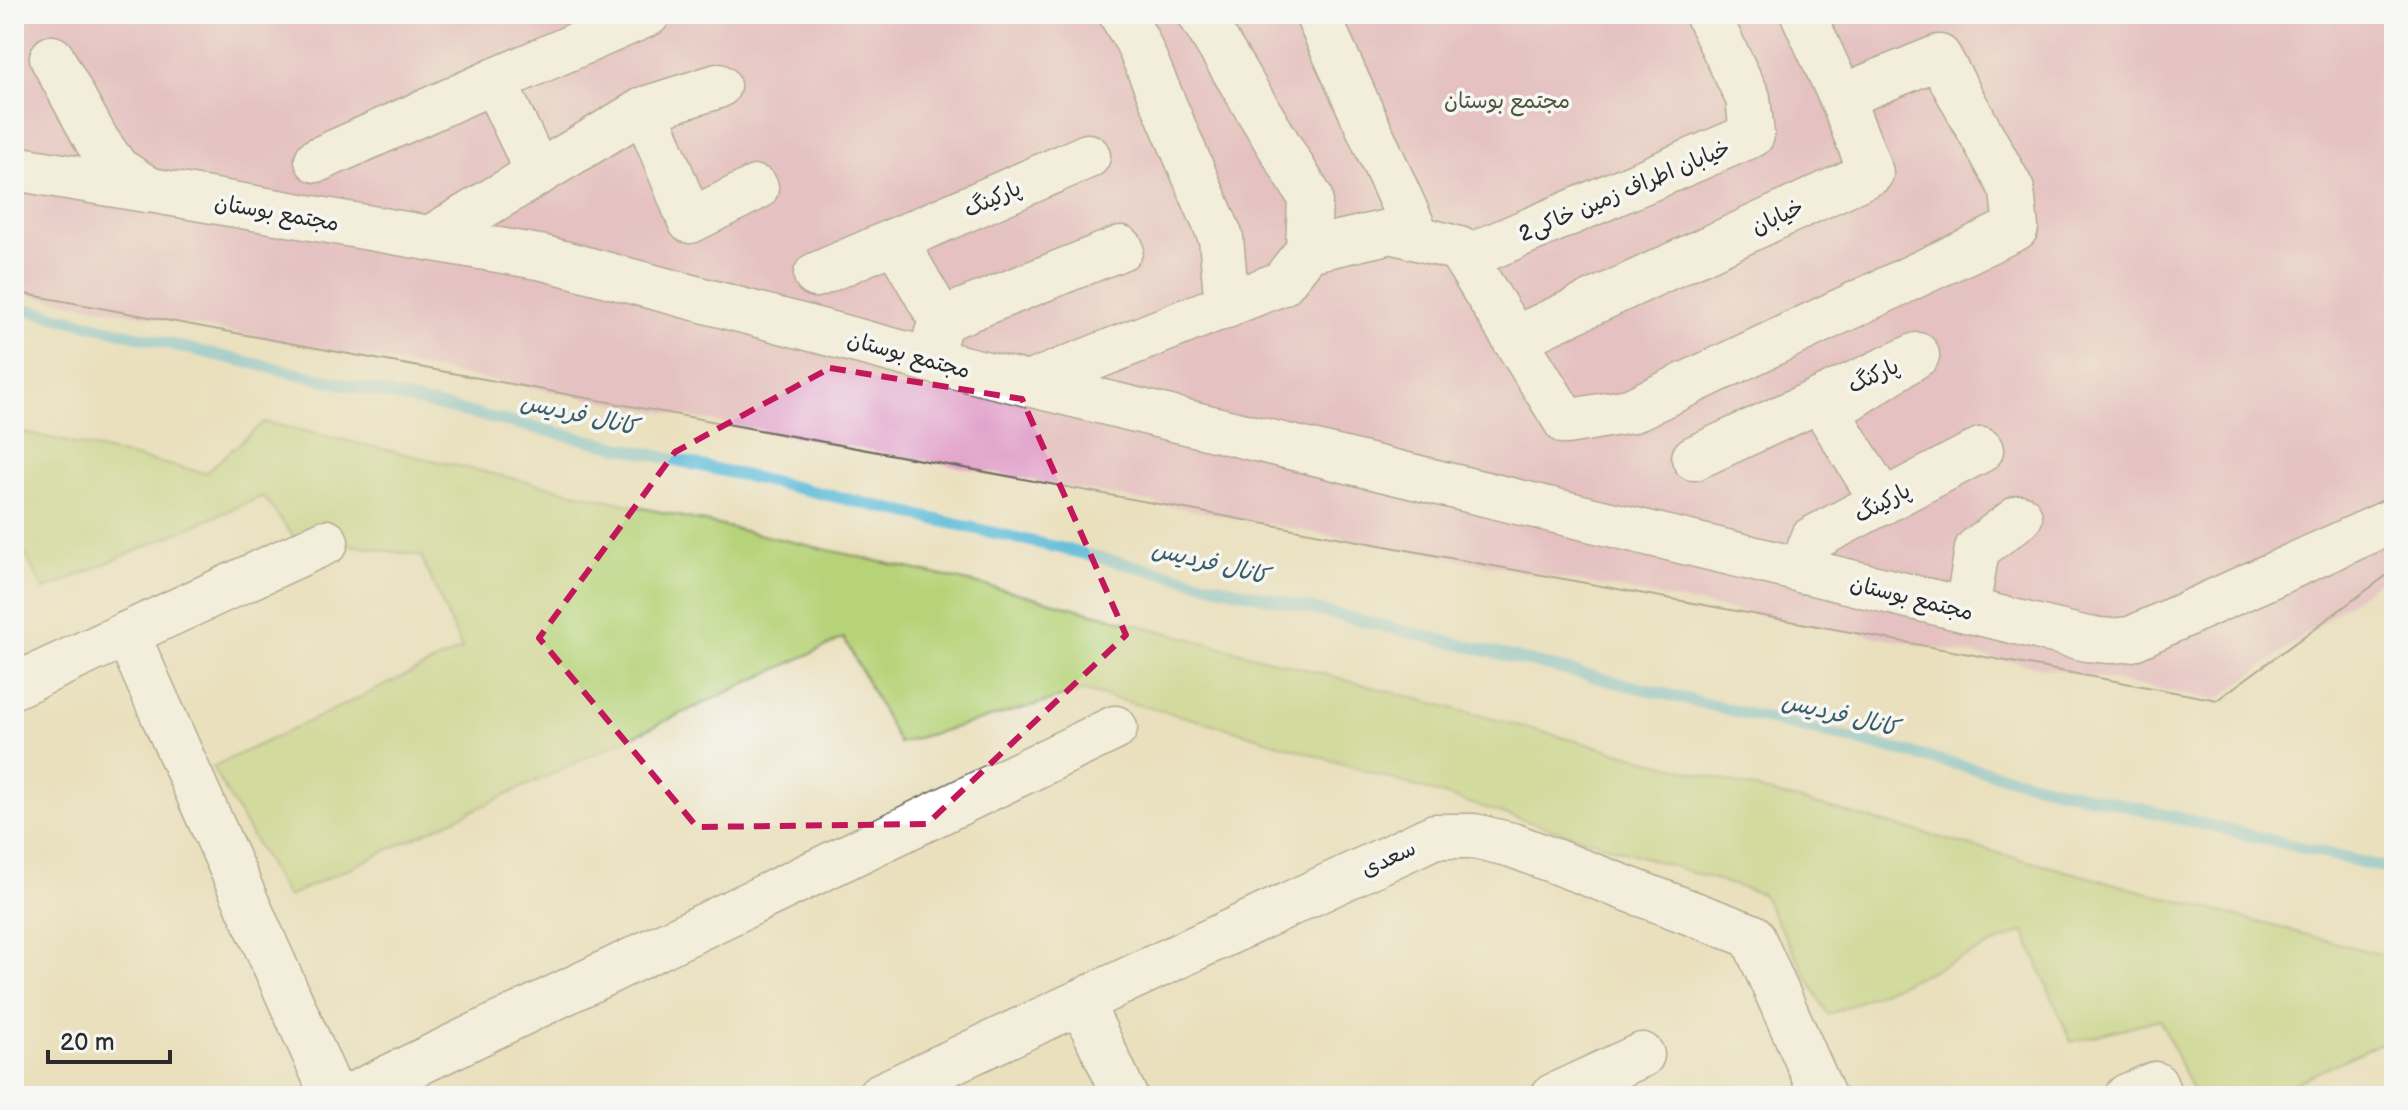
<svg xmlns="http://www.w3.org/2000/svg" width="2408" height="1110" font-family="'Balsamiq Sans','Playpen Sans Arabic',sans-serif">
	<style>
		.green { fill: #b7d379; stroke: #717f52; stroke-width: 2 }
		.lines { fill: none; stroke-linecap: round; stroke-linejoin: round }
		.stream { stroke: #5abad8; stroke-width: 12 }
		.building { fill: #e09bc7 }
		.minor-casing { stroke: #6e6a5e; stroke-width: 47 }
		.minor { stroke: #fff; stroke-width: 44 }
		.marked { fill: none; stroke: #c2185b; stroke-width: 6; stroke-dasharray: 16 10; stroke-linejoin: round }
		.labels { text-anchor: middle; stroke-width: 7; stroke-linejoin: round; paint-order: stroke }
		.park-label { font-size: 22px; fill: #4e553e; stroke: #f6f6f2 }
		.street-label { font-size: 22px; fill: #2b2b2b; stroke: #f6f6f2 }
		.water-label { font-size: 24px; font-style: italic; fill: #3b5d68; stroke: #f6f6f2 }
	</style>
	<rect width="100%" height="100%" fill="#f6f6f2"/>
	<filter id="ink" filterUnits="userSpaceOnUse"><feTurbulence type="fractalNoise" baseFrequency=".0125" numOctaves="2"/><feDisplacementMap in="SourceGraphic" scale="16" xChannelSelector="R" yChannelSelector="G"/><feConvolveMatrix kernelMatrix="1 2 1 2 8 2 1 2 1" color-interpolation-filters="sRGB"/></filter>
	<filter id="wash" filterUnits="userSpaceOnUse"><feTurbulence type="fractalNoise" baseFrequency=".006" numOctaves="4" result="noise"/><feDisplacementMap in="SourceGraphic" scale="32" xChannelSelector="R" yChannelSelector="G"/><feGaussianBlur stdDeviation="1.8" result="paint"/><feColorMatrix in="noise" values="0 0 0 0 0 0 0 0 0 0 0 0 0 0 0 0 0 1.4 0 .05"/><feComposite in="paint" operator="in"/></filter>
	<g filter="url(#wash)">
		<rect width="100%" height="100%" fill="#eae0bd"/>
		<!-- green -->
		<path class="green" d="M264,422L1018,593L2394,958V1037L2266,1096H2195L2160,1019L2071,1042L2024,931L1828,1015L1762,894L1224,727L1085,691L899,743L844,638L287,897L212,767L462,649L421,556L293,536L263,496L44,590L14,533V430L205,473Z"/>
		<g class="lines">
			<!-- stream -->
			<path class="stream" d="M14,306L190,349L1056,547L2394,870"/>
		</g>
		<g id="blocks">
			<!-- building -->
			<path class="building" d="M14,14H2394V570L2217,700L14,292Z"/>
		</g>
	</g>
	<g filter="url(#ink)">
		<use href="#blocks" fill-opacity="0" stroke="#6e6a5e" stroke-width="2"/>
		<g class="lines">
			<!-- minor casing -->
			<g class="minor-casing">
				<g id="minor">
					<path d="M1121,14L1137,41L1221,238L1227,306"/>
					<path d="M1317,14L1418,238"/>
					<path d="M1803,14L1841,97"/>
					<path d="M52,58L97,141L117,169L150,190L544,258L929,360L2087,639L2110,641L2131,639L2394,520"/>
					<path d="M494,81L648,14"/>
					<path d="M645,109L718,86"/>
					<path d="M317,160L494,81L538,173"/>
					<path d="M14,168L146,190"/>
					<path d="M430,238L645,109L690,221L756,188"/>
					<path d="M895,240L941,320"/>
					<path d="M1308,250L1392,231L1459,249L1566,422L1630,411L2016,228L2012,190L1939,57L1841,97L1871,173L1514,339"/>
					<path d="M1465,258L1752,135L1748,98L1707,14"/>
					<path d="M816,275L1088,156"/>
					<path d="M929,360L941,320L1121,248"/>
					<path d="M1028,384L1282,283L1308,250L1310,197L1200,14"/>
					<path d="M1820,400L1883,502"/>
					<path d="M1694,458L1917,355L1828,412"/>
					<path d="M1803,571L1812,539L1981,450"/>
					<path d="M1967,610L1977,549L2020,517"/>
					<path d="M127,634L333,1096"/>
					<path d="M14,686L326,542"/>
					<path d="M1081,1002L1125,1096"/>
					<path d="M350,1096L1115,728"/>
					<path d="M879,1096L1435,836H1474L1512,845L1752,936L1823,1096"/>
					<path d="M1553,1096L1642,1055"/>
					<path d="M2127,1096L2155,1084L2160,1096"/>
				</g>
			</g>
			<!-- minor -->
			<use href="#minor" class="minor"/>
		</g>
	</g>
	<!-- marked area -->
	<path d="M0 0H2408V1110H0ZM830,368L1022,399L1126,635L927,824L697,827L539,638L675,452Z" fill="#eae0bd" fill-opacity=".55" fill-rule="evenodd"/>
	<path class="marked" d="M830,368L1022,399L1126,635L927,824L697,827L539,638L675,452Z"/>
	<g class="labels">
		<!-- park labels -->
		<g class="park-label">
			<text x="1507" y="108">مجتمع بوستان</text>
		</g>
		<!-- street labels -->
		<g class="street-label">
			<text transform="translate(1624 190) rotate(-23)" y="8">خیابان اطراف زمین خاکی2</text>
			<text transform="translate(992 198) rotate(-24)" y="8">پارکینگ</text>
			<text transform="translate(277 212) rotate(10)" y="8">مجتمع بوستان</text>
			<text transform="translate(1777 216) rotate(-25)" y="8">خیابان</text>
			<text transform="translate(909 354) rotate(15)" y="8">مجتمع بوستان</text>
			<text transform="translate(1873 375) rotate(-25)" y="8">پارکنگ</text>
			<text transform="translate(1882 502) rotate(-28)" y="8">پارکینگ</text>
			<text transform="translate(1912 597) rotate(14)" y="8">مجتمع بوستان</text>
			<text transform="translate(1388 858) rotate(-25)" y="8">سعدی</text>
		</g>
		<!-- water labels -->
		<g class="water-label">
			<text transform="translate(579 414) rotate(13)" y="8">کانال فردیس</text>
			<text transform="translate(1210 562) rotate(14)" y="8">کانال فردیس</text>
			<text transform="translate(1840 714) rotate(14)" y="8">کانال فردیس</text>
		</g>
	</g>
	<!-- margin -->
	<rect width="2408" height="1110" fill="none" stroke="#f6f6f2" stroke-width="48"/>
	<!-- scale -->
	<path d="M48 1050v12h122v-12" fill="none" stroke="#2b2b2b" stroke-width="4"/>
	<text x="60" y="1050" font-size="24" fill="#2b2b2b" stroke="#f6f6f2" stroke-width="6" paint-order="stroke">20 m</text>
</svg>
